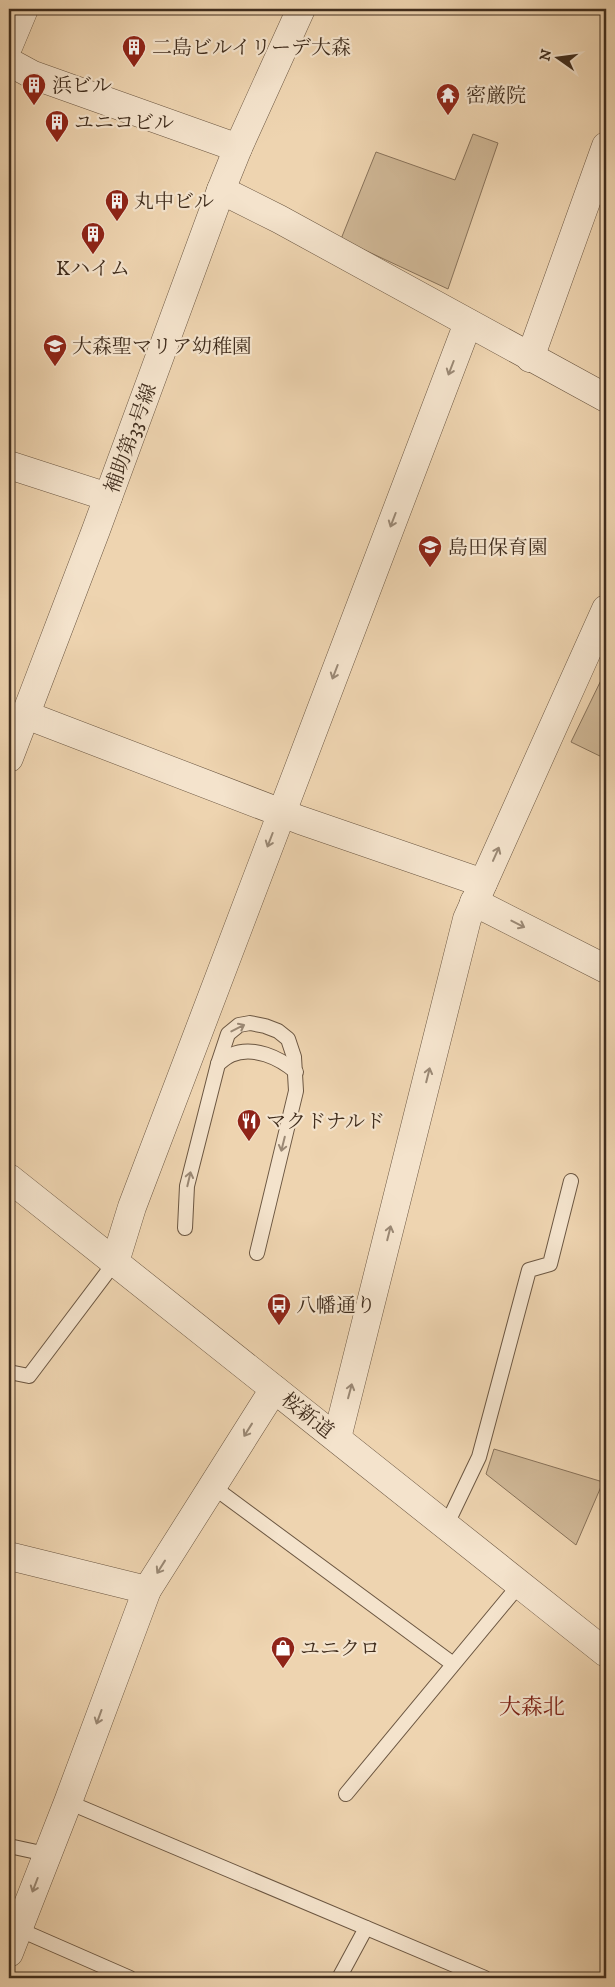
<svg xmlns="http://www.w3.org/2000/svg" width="615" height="1987" font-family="'IM FELL DW Pica','Noto Serif JP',serif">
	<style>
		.green { fill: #d0b897; stroke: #88725a }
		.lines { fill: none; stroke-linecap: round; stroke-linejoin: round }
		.service-casing { stroke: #6c5742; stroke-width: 16 }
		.minor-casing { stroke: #6c5742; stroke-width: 29 }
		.tertiary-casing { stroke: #6c5742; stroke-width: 29 }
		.service { stroke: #f4e3cc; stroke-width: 14 }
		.minor { stroke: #f4e3cc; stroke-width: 28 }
		.tertiary { stroke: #f4e3cc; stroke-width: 28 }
		.oneway { stroke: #9a8874 }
		.labels { text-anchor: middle; stroke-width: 4.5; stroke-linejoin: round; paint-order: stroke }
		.poi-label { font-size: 20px; fill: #402d1d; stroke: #f4e3cc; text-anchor: start }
		.street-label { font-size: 20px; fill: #402d1d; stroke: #f4e3cc }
		.quarter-label { font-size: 22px; fill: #7a1f14; stroke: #f4e3cc }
	</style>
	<rect width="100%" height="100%" fill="#eed4b0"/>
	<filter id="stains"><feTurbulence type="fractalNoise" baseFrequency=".004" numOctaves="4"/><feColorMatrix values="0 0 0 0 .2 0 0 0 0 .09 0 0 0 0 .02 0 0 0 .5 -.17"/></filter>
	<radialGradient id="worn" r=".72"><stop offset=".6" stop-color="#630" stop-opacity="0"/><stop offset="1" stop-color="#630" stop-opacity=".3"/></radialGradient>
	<!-- green -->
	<g class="green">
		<path d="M473,134L498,143L448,289L341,239L376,152L455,180Z"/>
		<path d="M606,670V759L571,742Z"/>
		<path d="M494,1449L603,1482L576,1545L486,1474Z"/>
	</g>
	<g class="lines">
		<!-- service casing -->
		<g class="service-casing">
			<g id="service">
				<path d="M218,1064C222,1061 226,1057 231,1055C253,1045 280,1058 296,1072"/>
				<path d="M185,1228L187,1186L218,1064L228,1034L239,1025L250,1023L265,1026L278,1031L288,1039L294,1057L296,1091L257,1253"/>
				<path d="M9,1372L29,1376L115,1262"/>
				<path d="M212,1486L453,1664"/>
				<path d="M446,1526L479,1457L529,1270L550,1264L571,1181"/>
				<path d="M346,1794L520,1584"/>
				<path d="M68,1802L485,1978"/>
				<path d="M9,1846L46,1854"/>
				<path d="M18,1929L130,1978"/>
				<path d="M339,1978L366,1928"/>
			</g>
		</g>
		<!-- minor casing -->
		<g class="minor-casing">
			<g id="minor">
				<path d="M9,45L24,9"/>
				<path d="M9,62L33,75L238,148"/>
				<path d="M221,190L279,219L606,398"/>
				<path d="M530,358L606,146"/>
				<path d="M9,465L108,497"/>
				<path d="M474,902L606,969"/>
				<path d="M115,1262L132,1207L468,323"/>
				<path d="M337,1438L467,919L606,609"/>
				<path d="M9,1953L68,1802L147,1590L274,1389"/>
			</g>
		</g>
		<!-- tertiary casing -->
		<g class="tertiary-casing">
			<g id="tertiary">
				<path d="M26,715L300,820L483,883"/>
				<path d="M9,758L96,530L221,190L238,148L301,9"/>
				<path d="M9,1178L606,1653"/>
				<path d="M9,1556L147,1590"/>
			</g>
		</g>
		<!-- service -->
		<use href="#service" class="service"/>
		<!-- minor -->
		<use href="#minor" class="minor"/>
		<!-- tertiary -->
		<use href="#tertiary" class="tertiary"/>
	</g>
	<!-- one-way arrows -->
	<defs><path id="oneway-shaft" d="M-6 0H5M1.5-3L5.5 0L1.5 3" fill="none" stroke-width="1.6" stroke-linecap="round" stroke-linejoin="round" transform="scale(1.25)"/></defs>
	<g class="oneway">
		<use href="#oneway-shaft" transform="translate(451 368) rotate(111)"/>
		<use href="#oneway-shaft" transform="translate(393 520) rotate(111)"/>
		<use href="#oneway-shaft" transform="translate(335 672) rotate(111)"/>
		<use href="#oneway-shaft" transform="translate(270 840) rotate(111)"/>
		<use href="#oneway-shaft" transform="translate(496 854) rotate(-66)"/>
		<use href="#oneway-shaft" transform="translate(518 924) rotate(27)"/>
		<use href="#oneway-shaft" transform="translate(238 1028) rotate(-27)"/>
		<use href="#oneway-shaft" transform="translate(428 1075) rotate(-76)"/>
		<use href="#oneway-shaft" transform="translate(283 1144) rotate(104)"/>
		<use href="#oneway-shaft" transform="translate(189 1179) rotate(-77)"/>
		<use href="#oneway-shaft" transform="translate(389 1233) rotate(-76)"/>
		<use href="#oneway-shaft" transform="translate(350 1391) rotate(-75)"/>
		<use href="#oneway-shaft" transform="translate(248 1430) rotate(122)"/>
		<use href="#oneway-shaft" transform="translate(161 1567) rotate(122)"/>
		<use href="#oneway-shaft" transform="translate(99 1717) rotate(110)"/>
		<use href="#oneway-shaft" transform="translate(35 1885) rotate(111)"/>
	</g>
	<!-- icons -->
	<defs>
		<g id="building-pin" transform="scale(1.25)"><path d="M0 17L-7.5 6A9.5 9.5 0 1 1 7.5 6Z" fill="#8f2418" stroke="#f4e3cc"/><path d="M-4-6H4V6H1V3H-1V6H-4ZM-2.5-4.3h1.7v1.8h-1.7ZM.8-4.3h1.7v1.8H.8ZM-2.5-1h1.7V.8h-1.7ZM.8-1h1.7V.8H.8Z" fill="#fff"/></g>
		<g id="temple-pin" transform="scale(1.25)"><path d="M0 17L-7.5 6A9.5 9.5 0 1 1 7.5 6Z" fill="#8f2418" stroke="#f4e3cc"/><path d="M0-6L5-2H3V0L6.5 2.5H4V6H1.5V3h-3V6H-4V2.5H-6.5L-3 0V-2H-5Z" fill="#fff"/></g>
		<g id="school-pin" transform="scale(1.25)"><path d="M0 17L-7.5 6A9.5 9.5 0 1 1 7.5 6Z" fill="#8f2418" stroke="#f4e3cc"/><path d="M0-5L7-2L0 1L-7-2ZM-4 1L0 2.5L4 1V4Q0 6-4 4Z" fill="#fff"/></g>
		<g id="restaurant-pin" transform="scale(1.25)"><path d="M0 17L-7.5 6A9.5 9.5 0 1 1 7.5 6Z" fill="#8f2418" stroke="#f4e3cc"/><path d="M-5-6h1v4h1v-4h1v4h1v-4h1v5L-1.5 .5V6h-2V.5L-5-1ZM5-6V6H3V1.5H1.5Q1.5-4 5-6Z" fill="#fff"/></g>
		<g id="bus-pin" transform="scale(1.25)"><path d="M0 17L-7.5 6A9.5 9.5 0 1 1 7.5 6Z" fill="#8f2418" stroke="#f4e3cc"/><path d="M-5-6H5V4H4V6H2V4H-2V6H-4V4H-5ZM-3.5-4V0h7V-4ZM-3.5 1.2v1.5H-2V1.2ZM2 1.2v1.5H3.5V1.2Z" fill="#fff"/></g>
		<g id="shop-pin" transform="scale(1.25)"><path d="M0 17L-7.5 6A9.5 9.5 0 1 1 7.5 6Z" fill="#8f2418" stroke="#f4e3cc"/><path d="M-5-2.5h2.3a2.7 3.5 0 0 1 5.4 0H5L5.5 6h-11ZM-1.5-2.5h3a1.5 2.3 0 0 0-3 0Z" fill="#fff"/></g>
	</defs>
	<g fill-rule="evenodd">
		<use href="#building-pin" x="134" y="47"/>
		<use href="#building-pin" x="34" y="85"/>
		<use href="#temple-pin" x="448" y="95"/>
		<use href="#building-pin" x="57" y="122"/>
		<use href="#building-pin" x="117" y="201"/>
		<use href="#building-pin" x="93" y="234"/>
		<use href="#school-pin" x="55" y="346"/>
		<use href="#school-pin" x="430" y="547"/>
		<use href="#restaurant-pin" x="249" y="1121"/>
		<use href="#bus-pin" x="279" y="1305"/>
		<use href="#shop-pin" x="283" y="1648"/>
	</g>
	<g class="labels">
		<!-- poi labels -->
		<g class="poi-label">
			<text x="152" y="54">二島ビルイリーデ大森</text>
			<text x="52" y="92">浜ビル</text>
			<text x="466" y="102">密厳院</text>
			<text x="74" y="129">ユニコビル</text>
			<text x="134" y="208">丸中ビル</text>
			<text x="93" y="275" text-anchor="middle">Kハイム</text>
			<text x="72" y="353">大森聖マリア幼稚園</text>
			<text x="448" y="554">島田保育園</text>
			<text x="266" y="1128">マクドナルド</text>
			<text x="296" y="1312">八幡通り</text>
			<text x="300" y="1655">ユニクロ</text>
		</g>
		<!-- street labels -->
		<g class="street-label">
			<text transform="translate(130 438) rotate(-70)" y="7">補助第33号線</text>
			<text transform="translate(308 1415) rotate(38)" y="7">桜新道</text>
		</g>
		<!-- quarter labels -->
		<g class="quarter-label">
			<text x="532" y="1714">大森北</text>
		</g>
	</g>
	<!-- margin -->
	<rect width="615" height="1987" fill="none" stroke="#eed4b0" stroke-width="30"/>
	<rect x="10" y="10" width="595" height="1967" fill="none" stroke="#402d1d" stroke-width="2.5"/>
	<rect x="15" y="15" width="585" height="1957" fill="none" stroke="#402d1d"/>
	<!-- north arrow -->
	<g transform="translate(558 58) rotate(284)" stroke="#f4e3cc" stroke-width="4" paint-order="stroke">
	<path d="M0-4L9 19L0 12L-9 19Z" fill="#402d1d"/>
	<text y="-8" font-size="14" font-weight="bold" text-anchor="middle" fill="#402d1d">N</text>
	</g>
	<rect width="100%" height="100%" filter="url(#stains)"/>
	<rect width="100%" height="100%" fill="url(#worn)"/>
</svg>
